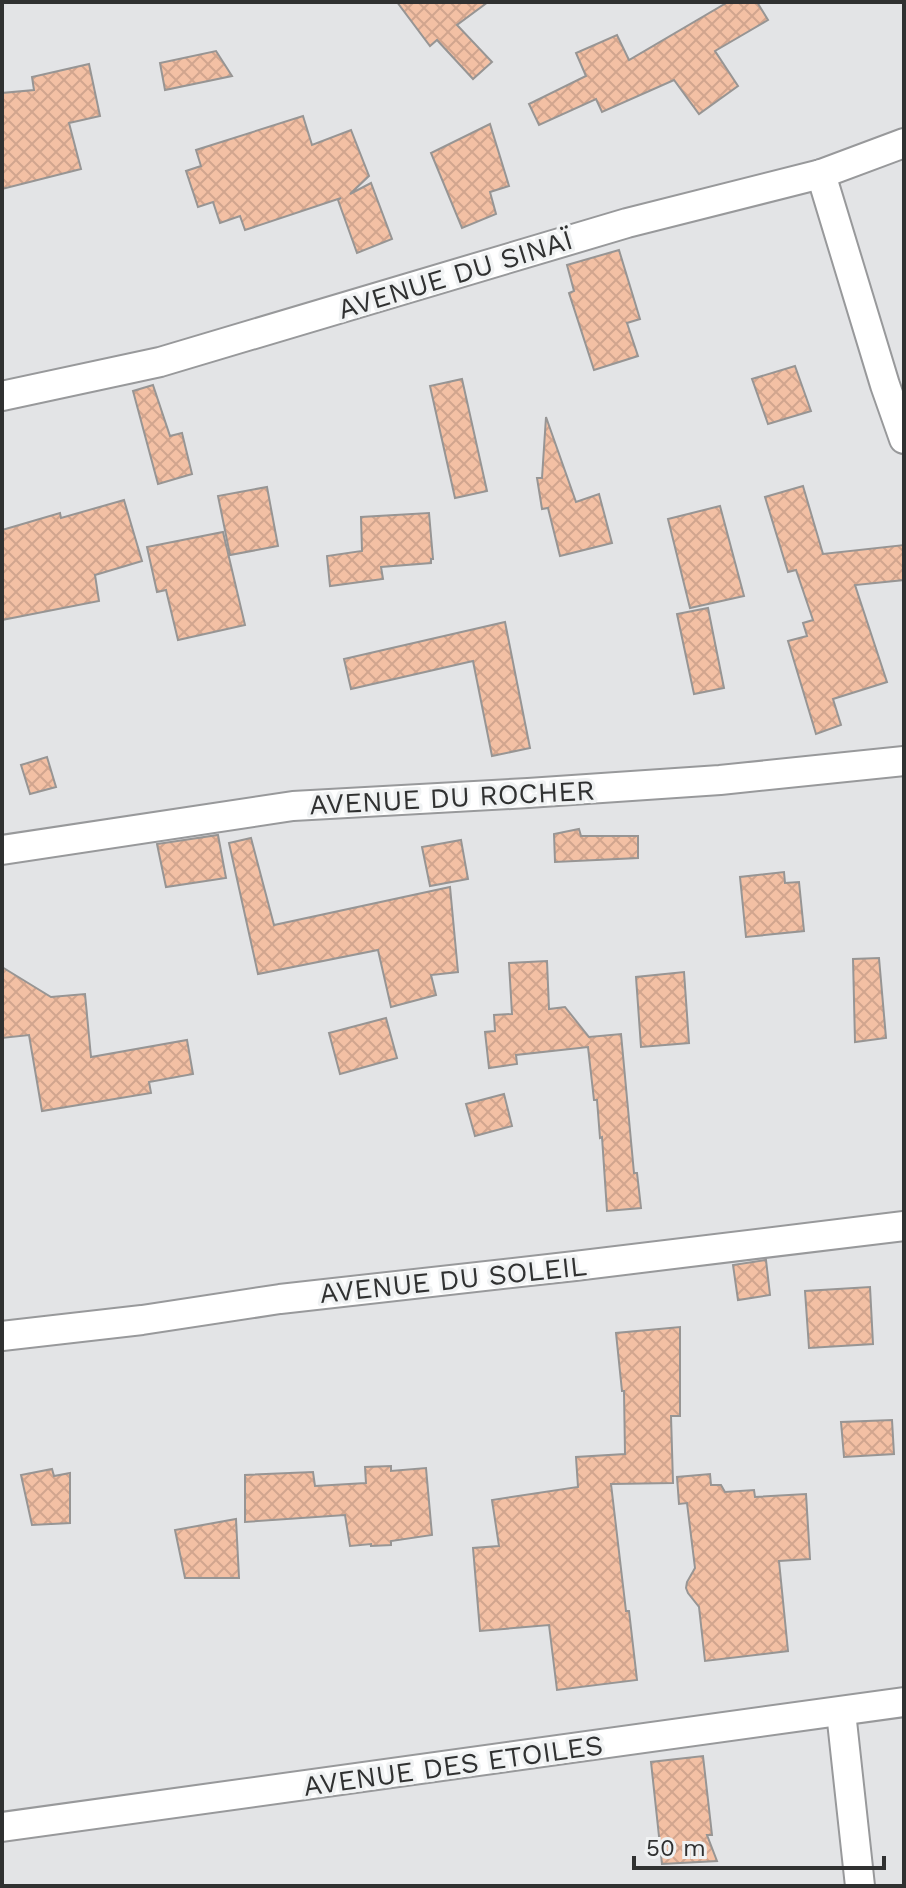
<svg xmlns="http://www.w3.org/2000/svg" width="906" height="1888" font-family="'Work Sans',sans-serif">
	<style>
		.building { fill: url(#building-cross-hatch); stroke: #979594; stroke-width: 2 }
		.lines { fill: none; stroke-linecap: round; stroke-linejoin: round }
		.minor-casing { stroke: #98999b; stroke-width: 32 }
		.minor { stroke: #fff; stroke-width: 28 }
		.labels { text-anchor: middle; stroke-width: 7; stroke-linejoin: round; paint-order: stroke }
		.street-label { font-size: 28px; fill: #303131; stroke: #f0f2f3 }
	</style>
	<defs>
		<pattern id="building-cross-hatch" width="8" height="8" patternUnits="userSpaceOnUse" patternTransform="scale(2)"><rect width="8" height="8" fill="#f3c0a4"/><path d="M0 0l8 8M0 8l8-8" fill="none" stroke="#d1a58e"/></pattern>
	</defs>
	<rect width="100%" height="100%" fill="#e3e4e6"/>
	<!-- building -->
	<g class="building">
		<path d="M397,2H488L457,25L492,62L473,79L437,40L430,46Z"/>
		<path d="M728,2H757L768,20L715,51L738,86L699,114L674,80L602,112L596,99L539,125L529,104L586,76L576,53L617,35L629,60Z"/>
		<path d="M216,51L232,76L165,90L160,63Z"/>
		<path d="M89,64L100,116L69,123L81,169L2,189V93L34,90L32,77Z"/>
		<path d="M303,116L312,145L351,130L369,176L350,194L371,183L392,239L357,253L338,200L341,198L245,230L240,216L220,223L213,202L198,207L186,171L201,166L196,150Z"/>
		<path d="M490,124L509,186L490,192L496,214L462,228L431,153Z"/>
		<path d="M619,250L640,319L627,323L638,356L594,370L569,293L574,291L567,265Z"/>
		<path d="M795,366L811,411L768,424L752,379Z"/>
		<path d="M462,379L487,491L455,498L430,386Z"/>
		<path d="M153,385L170,436L182,433L192,474L158,484L133,391Z"/>
		<path d="M546,417L576,502L599,494L612,543L560,556L548,508L542,509L537,478H542Z"/>
		<path d="M803,486L823,554L904,545V580L855,585L887,682L833,699L841,725L816,734L788,641L807,636L803,623L813,620L796,570L788,572L765,497Z"/>
		<path d="M267,487L278,546L230,555L218,496Z"/>
		<path d="M124,500L142,561L95,575L99,601L2,620V530L60,513L61,518Z"/>
		<path d="M720,506L744,596L690,608L668,519Z"/>
		<path d="M429,513L433,559H431V563L381,567L383,579L330,586L327,556L362,551L361,517Z"/>
		<path d="M223,532L245,625L178,640L166,590L157,592L147,547Z"/>
		<path d="M708,608L724,688L694,694L677,614Z"/>
		<path d="M505,622L530,748L492,756L473,661L351,689L344,659Z"/>
		<path d="M47,757L56,787L30,794L21,765Z"/>
		<path d="M579,829L581,836H638V858L555,862L554,834Z"/>
		<path d="M218,835L226,878L166,887L157,844Z"/>
		<path d="M251,838L274,925L450,887L458,972L431,975L436,995L391,1007L378,950L258,974L229,843Z"/>
		<path d="M461,840L468,879L430,886L422,847Z"/>
		<path d="M784,872L785,883L799,882L804,931L746,937L740,877Z"/>
		<path d="M879,958L886,1038L855,1042L853,959Z"/>
		<path d="M547,961L549,1009L565,1007L589,1037L621,1034L634,1173H637L641,1208L607,1211L602,1137L600,1138L597,1100H594L588,1047L516,1055L517,1064L489,1068L485,1032L495,1031L494,1015L512,1014L509,963Z"/>
		<path d="M2,967L51,997L85,994L91,1057L187,1040L193,1074L149,1082L151,1093L42,1111L29,1035L2,1038Z"/>
		<path d="M684,972L689,1043L641,1047L636,977Z"/>
		<path d="M386,1018L397,1058L340,1074L329,1033Z"/>
		<path d="M504,1094L512,1126L475,1136L466,1104Z"/>
		<path d="M766,1260L770,1295L738,1300L733,1265Z"/>
		<path d="M870,1287L873,1344L809,1348L805,1291Z"/>
		<path d="M680,1327V1416H671L673,1483L611,1484L626,1611H629L637,1680L557,1690L549,1625L480,1631L473,1548L499,1546L492,1500L578,1487L576,1457L625,1454L624,1391H622L616,1333Z"/>
		<path d="M892,1420L894,1454L844,1457L841,1422Z"/>
		<path d="M391,1466V1471L426,1468L432,1535L391,1541V1545L371,1546V1544L350,1546L345,1515L245,1522V1475L313,1472L315,1486L366,1483L365,1467Z"/>
		<path d="M52,1469L54,1476L70,1473V1523L32,1525L21,1475Z"/>
		<path d="M710,1474L711,1485H721L725,1492L754,1490L755,1497L806,1494L810,1559L779,1561L788,1651L705,1661L699,1607L688,1593L686,1588L687,1582L695,1568L687,1503L679,1504L677,1477Z"/>
		<path d="M236,1519L239,1578H185L175,1530Z"/>
		<path d="M703,1756L712,1835H707L717,1861L662,1864L651,1762Z"/>
	</g>
	<g class="lines">
		<!-- minor casing -->
		<g class="minor-casing">
			<g id="minor">
				<path d="M821,174L885,385L904,439"/>
				<path d="M2,396L160,362L627,223L821,174L904,143"/>
				<path d="M2,850L293,806L528,793L720,780L904,761"/>
				<path d="M2,1336L142,1320L280,1299L575,1266L904,1226"/>
				<path d="M841,1712L860,1886"/>
				<path d="M2,1827L904,1702"/>
			</g>
		</g>
		<!-- minor -->
		<use href="#minor" class="minor"/>
	</g>
	<g class="labels">
		<!-- street labels -->
		<g class="street-label">
			<text transform="translate(455 274) rotate(-17)" y="10">AVENUE DU SINAÏ</text>
			<text transform="translate(452 797) rotate(-3)" y="10">AVENUE DU ROCHER</text>
			<text transform="translate(453 1279) rotate(-6)" y="10">AVENUE DU SOLEIL</text>
			<text transform="translate(453 1765) rotate(-8)" y="10">AVENUE DES ETOILES</text>
		</g>
	</g>
	<!-- border -->
	<rect width="906" height="1888" fill="none" stroke="#303131" stroke-width="8"/>
	<!-- scale -->
	<path d="M634 1856v12h250v-12" fill="none" stroke="#303131" stroke-width="4"/>
	<text x="646" y="1856" font-size="24" fill="#303131" stroke="#f0f2f3" stroke-width="6" paint-order="stroke">50 m</text>
</svg>
